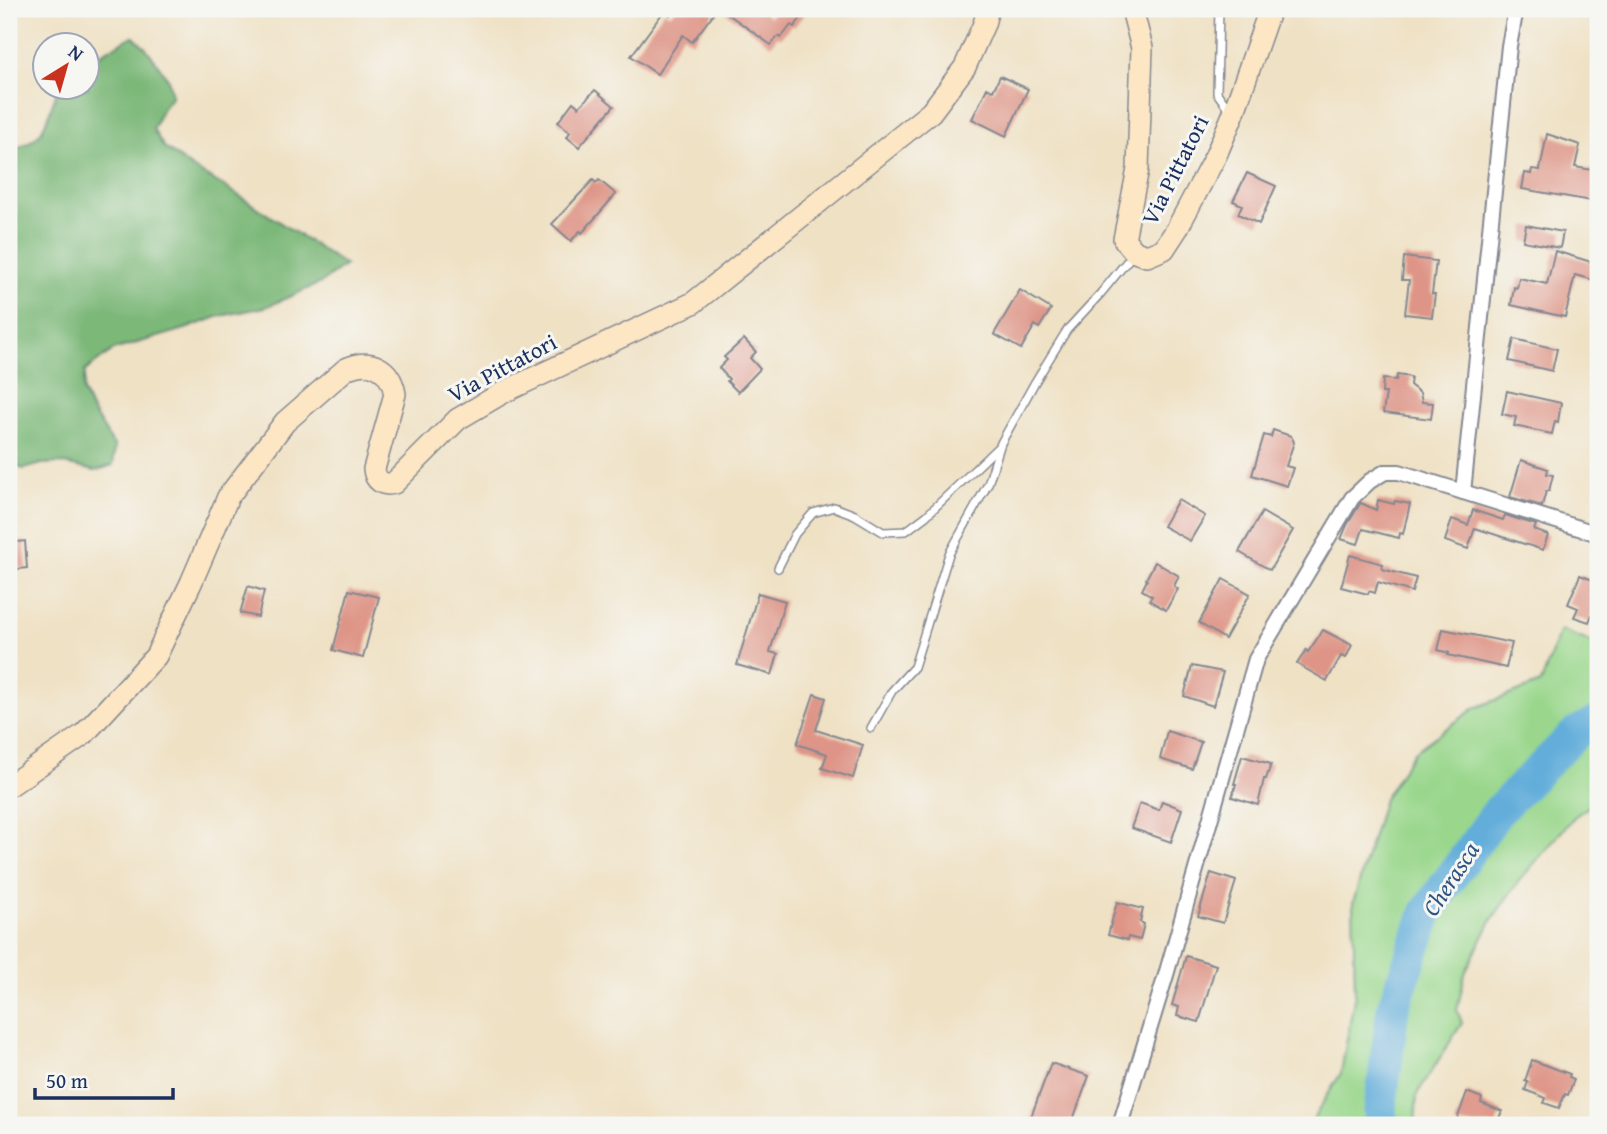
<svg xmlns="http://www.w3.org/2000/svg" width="1607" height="1134" font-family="'Gentium Book Plus',serif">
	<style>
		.green { fill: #9ad78c; stroke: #5a8375; stroke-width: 2 }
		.forest { fill: #7bb878; stroke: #4b746b; stroke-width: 2 }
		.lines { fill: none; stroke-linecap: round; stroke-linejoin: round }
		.river { stroke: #62adda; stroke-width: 33 }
		.building { fill: #de9587 }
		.lane-casing { stroke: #858891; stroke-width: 10 }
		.street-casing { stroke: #858891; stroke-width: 18 }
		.secondary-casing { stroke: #858891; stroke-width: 24 }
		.lane { stroke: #fff; stroke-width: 7 }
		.street { stroke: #fff; stroke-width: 14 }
		.secondary { stroke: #fce6c4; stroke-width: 21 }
		.labels { text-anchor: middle; stroke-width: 6; stroke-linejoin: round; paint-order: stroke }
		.street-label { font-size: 23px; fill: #1b2f5e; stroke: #f6f6f2 }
		.water-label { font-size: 24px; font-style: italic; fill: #305583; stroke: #f6f6f2 }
	</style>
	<rect width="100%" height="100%" fill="#f6f6f2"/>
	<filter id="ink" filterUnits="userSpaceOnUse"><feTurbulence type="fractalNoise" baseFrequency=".0143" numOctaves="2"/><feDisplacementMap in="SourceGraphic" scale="14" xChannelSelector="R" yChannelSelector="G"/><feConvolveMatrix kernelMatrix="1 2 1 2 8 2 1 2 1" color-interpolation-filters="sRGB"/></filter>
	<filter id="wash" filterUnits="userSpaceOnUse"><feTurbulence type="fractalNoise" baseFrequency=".00686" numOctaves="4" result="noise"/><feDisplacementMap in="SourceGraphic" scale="28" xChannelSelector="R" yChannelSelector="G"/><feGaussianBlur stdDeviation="1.57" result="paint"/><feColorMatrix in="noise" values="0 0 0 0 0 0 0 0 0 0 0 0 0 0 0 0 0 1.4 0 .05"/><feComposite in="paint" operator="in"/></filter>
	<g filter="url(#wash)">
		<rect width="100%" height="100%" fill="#efe1c4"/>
		<!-- green -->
		<path class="green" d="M1560,630L1598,645V800L1574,817L1518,882L1491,921L1465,973L1457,1010L1462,1023L1417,1094L1415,1125H1312L1315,1116L1341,1073L1355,994L1353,903L1384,799L1414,752L1475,708L1541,683Z"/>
		<!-- forest -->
		<path class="forest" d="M133,36L146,48L168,79L172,96L161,111L153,129L163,146L192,168L224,186L345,265L321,283L266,307L220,316L185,329L113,350L85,371L83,391L91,409L115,447L113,465L95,471L60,463L42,464L24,469L9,464V150C49,140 45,120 58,88H88V61Z"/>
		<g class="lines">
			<!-- river -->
			<path class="river" d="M1381,1125L1380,1109L1393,1008L1427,911L1499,810L1576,733L1598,722"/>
		</g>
		<g id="blocks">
			<!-- building -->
			<g class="building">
				<path d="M675,9H717L692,42L683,35L657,74L631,56L664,11L670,15Z"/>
				<path d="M721,9H759L770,17L773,12L769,9H808L794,27L791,25L781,38L778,36L771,45Z"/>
				<path d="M1000,76L1028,89L1006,136L972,119L987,88L993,91Z"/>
				<path d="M595,90L614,106L579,147L567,137L570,132L558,122L573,102L579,107Z"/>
				<path d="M1547,134L1580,145L1575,167L1598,171V202L1522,189L1525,173L1531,174L1532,169L1540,170Z"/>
				<path d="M1247,173L1276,186L1259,224L1238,214L1242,205L1233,201Z"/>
				<path d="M593,180L596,183L599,180L616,194L582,233L580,231L571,241L552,224Z"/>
				<path d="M1526,225L1563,232L1560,248L1523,241Z"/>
				<path d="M1555,251L1598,264V281L1575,275L1565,317L1511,305L1514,287L1517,288L1519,278L1547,284Z"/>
				<path d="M1404,257L1436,261L1432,294H1435L1432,317L1405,314L1409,280H1402Z"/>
				<path d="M1020,290L1051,309L1039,328L1035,325L1021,349L994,334Z"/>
				<path d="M744,339L756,352L750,358L760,369L738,392L727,381L729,379L719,368L727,360L724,357Z"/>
				<path d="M1514,339L1557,349L1552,371L1509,361Z"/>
				<path d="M1397,375L1411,377L1410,385L1420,393L1422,402L1433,403L1431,419L1383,413L1386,393H1382L1383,379L1396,380Z"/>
				<path d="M1507,391L1561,403L1558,422L1555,421L1552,434L1514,426L1516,417L1502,414Z"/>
				<path d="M1273,430L1291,436L1294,442L1286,466L1293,468L1287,486L1252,475L1264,435L1271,437Z"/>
				<path d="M1521,460L1548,469L1547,474L1553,475L1549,491H1546L1542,506L1510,497Z"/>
				<path d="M1178,500L1205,516L1190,541L1163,526Z"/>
				<path d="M1378,500L1394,504L1395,501L1410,504L1403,534L1400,533L1399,538L1363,529L1358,544L1341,539L1347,525L1360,504L1361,503L1376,510Z"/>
				<path d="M1473,510L1503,520L1505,515L1536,525L1534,530L1548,535L1543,550L1475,528L1468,549L1445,541L1452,519L1468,525Z"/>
				<path d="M1262,512L1293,530L1270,570L1239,552Z"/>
				<path d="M25,541L27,568L9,570V543Z"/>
				<path d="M1350,555L1383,564L1382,569L1416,578L1412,592L1378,582L1375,593L1369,591L1368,594L1341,587Z"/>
				<path d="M1155,562L1179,576L1174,586L1178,589L1166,610L1149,600L1152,596L1142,590L1147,580L1146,579Z"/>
				<path d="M1580,575L1598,582V600L1589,622L1574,617L1578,608L1568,604Z"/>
				<path d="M1223,579L1250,594L1225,639L1199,623Z"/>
				<path d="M248,586L264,591L258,617L240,613Z"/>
				<path d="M349,590L379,597L363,658L333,650Z"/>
				<path d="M758,593L785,601L770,652L778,654L772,675L737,665Z"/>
				<path d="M1443,629L1512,643L1506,668L1448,655L1449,653L1438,650Z"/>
				<path d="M1323,630L1352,645L1346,658L1341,656L1327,681L1297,664L1306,650L1308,652Z"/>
				<path d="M1192,666L1223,672L1213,706L1184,696Z"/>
				<path d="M814,694L826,698L816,730L863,745L853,778L822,768L827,754L797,744Z"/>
				<path d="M1167,731L1201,742L1192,769L1160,759Z"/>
				<path d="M1242,756L1271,764L1266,779H1264L1258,805L1232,797L1236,784H1234Z"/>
				<path d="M1162,801L1182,809L1171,842L1131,828L1140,803L1159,810Z"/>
				<path d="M1211,873L1236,881L1223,923L1198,916Z"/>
				<path d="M1117,902L1143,909L1140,922L1144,924L1140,940L1128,937L1127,940L1108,935Z"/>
				<path d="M1186,956L1216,965L1199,1022L1177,1016L1179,1007L1172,1005Z"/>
				<path d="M1532,1060L1570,1074L1569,1077L1574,1079L1568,1095L1565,1094L1559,1108L1544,1103L1546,1098L1525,1090L1528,1082L1525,1081Z"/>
				<path d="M1051,1063L1089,1076L1071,1125H1028Z"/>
				<path d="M1467,1092L1482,1098L1481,1103L1502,1111L1496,1125H1455Z"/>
			</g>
		</g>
	</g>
	<g filter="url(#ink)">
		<use href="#blocks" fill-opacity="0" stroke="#858891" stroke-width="2"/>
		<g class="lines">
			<!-- lane casing -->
			<g class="lane-casing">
				<g id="lane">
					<path d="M1219,9L1217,93L1231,112"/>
					<path d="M778,568L795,534L813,513L834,507L855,515L883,532L906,531L926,516L998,447"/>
					<path d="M871,728L892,691L914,667L949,554L988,484L1001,443L1035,382L1067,330L1101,293L1133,254"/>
				</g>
			</g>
			<!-- street casing -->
			<g class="street-casing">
				<g id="street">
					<path d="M1463,492L1509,46L1516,9"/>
					<path d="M1120,1125L1166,975L1256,659L1352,498L1370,481L1385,472H1399L1598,534"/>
				</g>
			</g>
			<!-- secondary casing -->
			<g class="secondary-casing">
				<g id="secondary">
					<path d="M1132,9L1142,48L1138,169L1124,239L1135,252L1147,256L1164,249L1177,229L1216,155L1233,115L1270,9"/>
					<path d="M9,786L84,734L156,656L191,583L228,497L285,422L346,369C370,358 390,367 395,394L374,469C375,481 383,486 394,483L458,419L504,392L693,303L794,222L931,112L965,67L984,24L988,9"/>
				</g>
			</g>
			<!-- lane -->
			<use href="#lane" class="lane"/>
			<!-- street -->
			<use href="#street" class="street"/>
			<!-- secondary -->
			<use href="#secondary" class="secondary"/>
		</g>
	</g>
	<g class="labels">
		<!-- street labels -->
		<g class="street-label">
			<text transform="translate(1175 170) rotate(-63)" y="8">Via Pittatori</text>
			<text transform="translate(502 368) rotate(-28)" y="8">Via Pittatori</text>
		</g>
		<!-- water labels -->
		<g class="water-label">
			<text transform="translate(1451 879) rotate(-57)" y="8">Cherasca</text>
		</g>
	</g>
	<!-- margin -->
	<rect width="1607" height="1134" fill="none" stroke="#f6f6f2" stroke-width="35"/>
	<!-- north arrow -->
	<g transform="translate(66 66) rotate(37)"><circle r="33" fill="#f6f6f2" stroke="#9ea6b7" stroke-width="2"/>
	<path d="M0-5L12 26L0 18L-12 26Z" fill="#c8321e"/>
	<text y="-10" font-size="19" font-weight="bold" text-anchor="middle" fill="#1b2f5e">N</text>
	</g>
	<!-- scale -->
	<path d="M35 1088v10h138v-10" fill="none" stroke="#1b2f5e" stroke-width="3.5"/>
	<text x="46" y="1088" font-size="21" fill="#1b2f5e" stroke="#f6f6f2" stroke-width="5" paint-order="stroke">50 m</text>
</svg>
